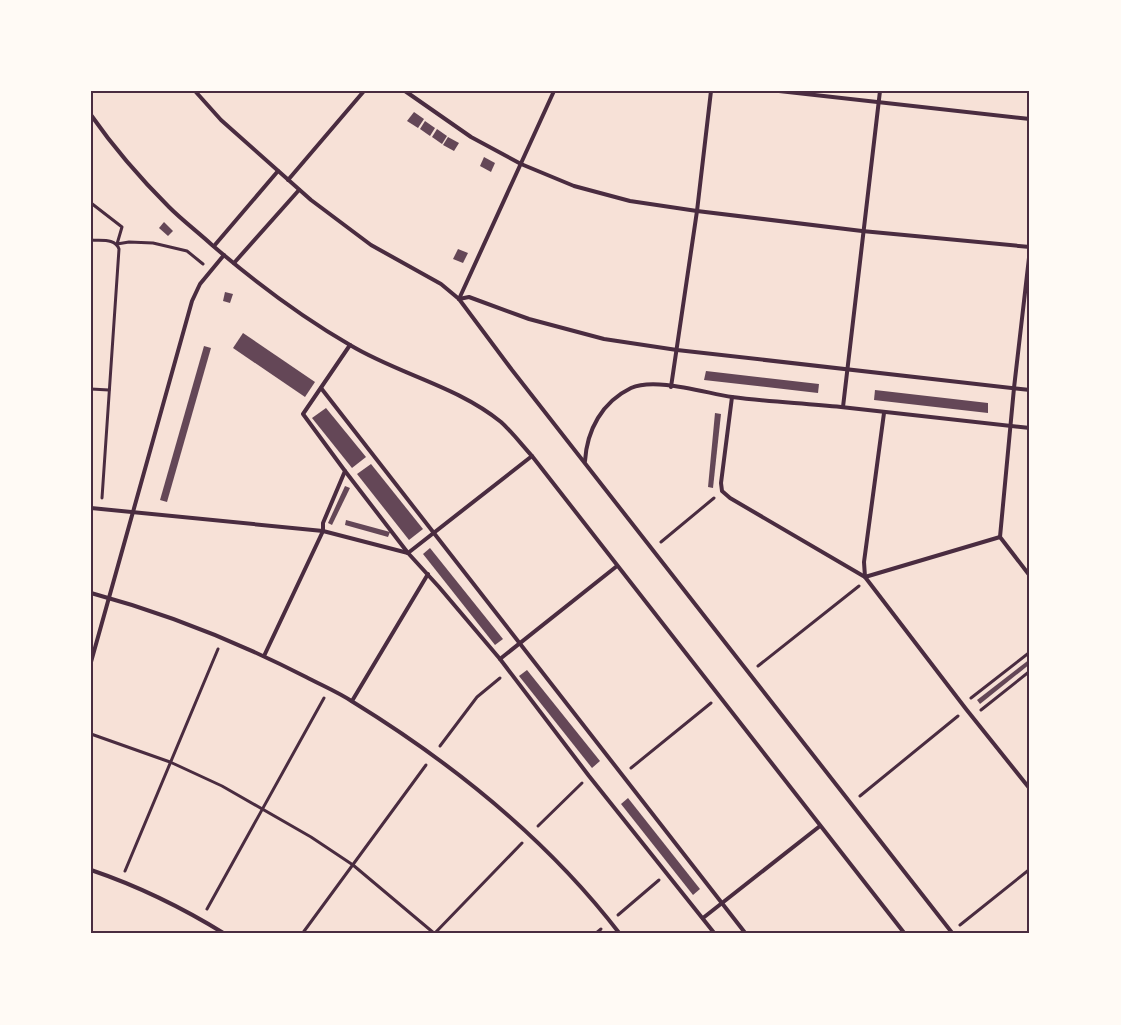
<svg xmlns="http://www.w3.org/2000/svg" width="1121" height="1025" font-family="Helvetica,sans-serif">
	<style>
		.building { fill: #644757 }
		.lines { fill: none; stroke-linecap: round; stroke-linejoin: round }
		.path { stroke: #4a2c40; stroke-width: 3 }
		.service { stroke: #4a2c40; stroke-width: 4 }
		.neatline { fill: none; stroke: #4a2c40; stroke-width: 2 }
	</style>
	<rect width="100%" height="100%" fill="#f7e1d7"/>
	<!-- building -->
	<g class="building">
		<path d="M414,112L424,119L418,128L407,121Z"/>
		<path d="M425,121L435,128L430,136L420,129Z"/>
		<path d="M437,129L447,136L442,144L432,137Z"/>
		<path d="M448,137L459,143L454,151L443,145Z"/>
		<path d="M484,157L495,163L491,172L480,166Z"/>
		<path d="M164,222L173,231L168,236L159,228Z"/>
		<path d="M458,249L468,253L463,263L453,259Z"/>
		<path d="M225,292L233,294L230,303L223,301Z"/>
		<path d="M243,333L315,382L305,397L233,348Z"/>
		<path d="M204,346L211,348L167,502L160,500Z"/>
		<path d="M706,371L819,384L818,393L704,380Z"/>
		<path d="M875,390L988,403V413L874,400Z"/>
		<path d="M326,408L366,457L352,468L312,418Z"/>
		<path d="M715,413L721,414L713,488L708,487Z"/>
		<path d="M371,464L423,529L409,540L357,474Z"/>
		<path d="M345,486L350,488L332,525L328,523Z"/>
		<path d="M346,520L390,532L388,537L345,525Z"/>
		<path d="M430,548L503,639L495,645L423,554Z"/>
		<path d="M1030,659V664L980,704L977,700Z"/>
		<path d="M527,670L600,761L592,768L519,676Z"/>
		<path d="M628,798L700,889L693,895L621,804Z"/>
	</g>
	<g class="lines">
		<!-- path -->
		<g class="path">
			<path d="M91,203L122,227L117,244L129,242L153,243L187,251L203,264"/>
			<path d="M91,240C102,241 115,238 119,249L102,498"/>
			<path d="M91,389L109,390"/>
			<path d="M661,542L714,498"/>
			<path d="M758,666L859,586"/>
			<path d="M971,698L1030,652"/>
			<path d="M981,710L1030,671"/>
			<path d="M91,734L170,762L222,786L311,837L353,865L435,934"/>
			<path d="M440,746L477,697L500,678"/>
			<path d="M631,768L711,703"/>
			<path d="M860,796L958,716"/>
			<path d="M538,826L582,783"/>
			<path d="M125,871L218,649"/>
			<path d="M207,909L324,698"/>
			<path d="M618,915L659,880"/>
			<path d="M960,925L1030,869"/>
			<path d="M302,934L426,765"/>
			<path d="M434,934L522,843"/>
			<path d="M595,934L601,929"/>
		</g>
		<!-- service -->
		<g class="service">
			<path d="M195,91L221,120L311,200L371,245L441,284L459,299L512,370L953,934"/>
			<path d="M405,91L471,137L521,164L574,186L630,201L697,211L862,231L1030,247"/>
			<path d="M779,91L1030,119"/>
			<path d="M91,115C114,148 141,179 169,207C183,221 198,232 212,245C255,282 300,316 350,345C398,374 457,386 501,422C512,432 522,445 532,456L905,934"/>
			<path d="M288,180L364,91"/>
			<path d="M214,246L278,171"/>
			<path d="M1030,249L1014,388L1000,537L1030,576"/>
			<path d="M234,263L299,190"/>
			<path d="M459,299L469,297L529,319L604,339L677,350L1030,390"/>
			<path d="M459,299L554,91"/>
			<path d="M671,387L697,211L711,91"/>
			<path d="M321,388L746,934"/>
			<path d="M732,397L721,483L722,491L730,498L865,577L1000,537"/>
			<path d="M843,407L880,91"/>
			<path d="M884,413L864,562L865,577L966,709L1030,789"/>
			<path d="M585,461C587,430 602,402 631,388C655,377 705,393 732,397C768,402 805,403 841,407C904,414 967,421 1030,428"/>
			<path d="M345,471L408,553L439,587L500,659L589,776L715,934"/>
			<path d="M91,508L323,531L408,553"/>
			<path d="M408,553L532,456"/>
			<path d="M91,593C165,613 238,642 306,677C321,685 338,692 353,702C452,763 548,840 620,934"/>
			<path d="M264,656L323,531V523L345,471L303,414L350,345"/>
			<path d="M500,659L617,566"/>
			<path d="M91,662L192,301L200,284L224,255"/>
			<path d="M352,701L428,574"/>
			<path d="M91,870C138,886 183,908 225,934"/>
			<path d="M703,918L820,826"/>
		</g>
	</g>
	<!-- border -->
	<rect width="1121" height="1025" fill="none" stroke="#fffaf5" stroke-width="185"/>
	<rect x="92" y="92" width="936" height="840" class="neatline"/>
</svg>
